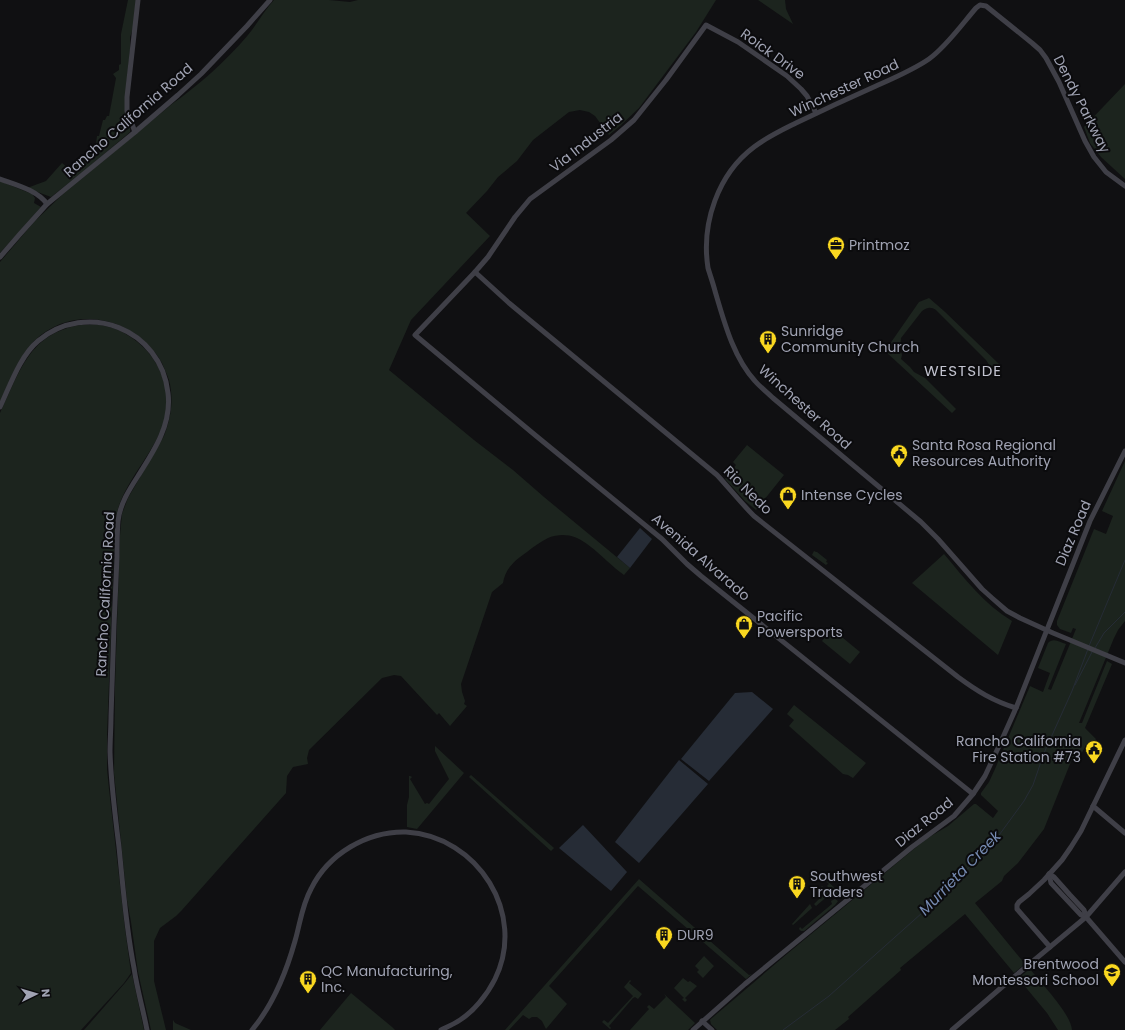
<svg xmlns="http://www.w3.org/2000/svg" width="1125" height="1030" font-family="Poppins,sans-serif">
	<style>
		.green { fill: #1c241e }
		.water { fill: #262c36 }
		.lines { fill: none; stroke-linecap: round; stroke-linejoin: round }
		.stream { stroke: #262c36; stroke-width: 1 }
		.secondary { stroke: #3f3f47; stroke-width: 5 }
		.labels { text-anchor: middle; stroke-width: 4; stroke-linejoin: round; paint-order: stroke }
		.street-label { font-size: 14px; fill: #a0a3b3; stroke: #0b0b0d }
		.poi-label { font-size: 14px; fill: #a0a3b3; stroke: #0b0b0d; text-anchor: start }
		.neighbourhood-label { font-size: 15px; letter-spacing: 1px; fill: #c2c3cf; stroke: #0b0b0d }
		.water-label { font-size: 15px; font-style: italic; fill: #758ab1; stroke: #0b0b0d }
	</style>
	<rect width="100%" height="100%" fill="#101012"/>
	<!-- green -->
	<g class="green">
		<path d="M128,0H136L133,28L130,37V50L125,99V109L130,126V132L84,171L51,197L27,188L46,181L62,163L68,168L70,167L76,162L84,160L92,149L94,145L96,144L97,136H99L103,120H105L107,116H109L116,78L113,74L119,70V65L121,64V34Z"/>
		<path d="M274,0H329L350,2L358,0H716L696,32L639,108L620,126L609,135L595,116L589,112L580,110L569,112L533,140L517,161L498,177L487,191L466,213L462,209L490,236L411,320L389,370L474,440L513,470L544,497L630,568L624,575C618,571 613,566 607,561C590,546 574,528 548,538C540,542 533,547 527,552C515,560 505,569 503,583L492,592L461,684L462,692L465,701L464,704L467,706L450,726L439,713L437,715L401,676L394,675L382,678L309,750L307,758L308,764L293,767L287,776L286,793L182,910L176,916L160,928L154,941V981L166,1030H151L138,972L131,922L127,900L114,773L115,686L120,535L122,514L128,498L164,436C171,418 174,399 169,380C167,374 164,368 162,363C136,317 73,303 34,341C18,357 10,381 0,402V262L34,222L62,195L172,104C199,85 226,61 248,35C257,24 264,11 274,0Z"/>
		<path d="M758,0H785L786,9L793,24Z"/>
		<path d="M1125,84V179L1101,157L1090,143L1084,127Z"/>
		<path d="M0,181L32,194L35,198L34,203L41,207L0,253Z"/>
		<path d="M929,298L944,311L999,364L993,371L986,360L936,310C931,307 928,307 922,311L901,338L900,349L902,355L901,359L910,367L914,372L925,378L956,409L952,413L885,351L919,302Z"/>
		<path d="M81,325C87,325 94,324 100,325C119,328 134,337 147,351C157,362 164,377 166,392C167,399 167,406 166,413C158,454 120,481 115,523L107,735V769L109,789L125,929L131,973L124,983L81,1030H0V413C20,372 29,333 81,325Z"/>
		<path d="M747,445L784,475L756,510L745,501L725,479L736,465L733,462Z"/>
		<path d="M1125,461V621L1118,630L1114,638L1079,723H1082L1107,661L1112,664L1085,728L1096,739L1093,744H1088L1086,745L1077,762L1072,759L1044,829L1018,863L1004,876L1002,881L975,903L1025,964L1014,973L965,914L900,968L901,970L848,1017L849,1019L835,1030H717L711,1024L710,1020L712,1018L787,954L926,839L948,826L974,804H976L993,818L998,811L981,795V793L989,782L995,769L1030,686L1043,692L1050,673L1038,668L1048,643C1053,637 1060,642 1066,644L1048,689L1051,690L1076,629L1073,628L1071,633L1060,629L1057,625V621L1094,529L1106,534L1113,516L1102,511Z"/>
		<path d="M814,551L816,552H817L827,560L826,562L828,563L826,565L812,555Z"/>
		<path d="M944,554C965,579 984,604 1012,621L998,655L912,583Z"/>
		<path d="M832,629L860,652L850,664L822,641Z"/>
		<path d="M794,705L866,763L853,778L848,775L843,774L789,726L794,720L787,714Z"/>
		<path d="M435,746L464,773L417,829L407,827V805L409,797V776H410L412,777L410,779L425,804L427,803L429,804L449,779L435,751Z"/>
		<path d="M471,775L554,848L551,851L469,777Z"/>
		<path d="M817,872L845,897L841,898L827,886L829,884Z"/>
		<path d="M639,879L749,975L752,974L746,979L638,886L549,986L567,1004L546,1029L542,1021L537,1017H532L529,1019L523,1015L509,1030H505Z"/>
		<path d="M822,886L830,894L816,906L814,904L823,895L818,891Z"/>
		<path d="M835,899L838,901L835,905L804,931H801L799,929L800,927L802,929L832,904L831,901Z"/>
		<path d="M810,904L812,908L793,925L792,924Z"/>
		<path d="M704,956L714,966L703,978L697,972L699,970L695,966Z"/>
		<path d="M1030,969C1041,983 1071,1014 1072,1030H1058L1047,1013L1018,978Z"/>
		<path d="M132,974L144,1030H84L125,983Z"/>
		<path d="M683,978L688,982L690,981L697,986L685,998L687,1000L685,1002L682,999L684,998L674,988Z"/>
		<path d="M630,980L631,981L629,983L642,994L638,999L635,997L633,998L609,1026L611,1028L610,1029L602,1022L604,1020L608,1023L633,996L624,987Z"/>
		<path d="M351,993L392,1027L395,1030H320Z"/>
		<path d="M664,994L695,1023L688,1030H630L649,1009L647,1007L649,1005L654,1009L666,997Z"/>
		<path d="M173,1020L175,1023L191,1030H173Z"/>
	</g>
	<!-- water -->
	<g class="water">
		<path d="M640,528L652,539L630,568L617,557Z"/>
		<path d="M752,692L773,709L709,781L681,759L735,693Z"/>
		<path d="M679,760L708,784L639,863L615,842Z"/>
		<path d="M583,825L627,872L611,891L559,848Z"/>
	</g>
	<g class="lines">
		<!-- stream -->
		<g class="stream">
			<path d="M1089,646L1125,560"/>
			<path d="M1095,648L1104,633L1125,612"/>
			<path d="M1075,685L1092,652"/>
			<path d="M783,1030L829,996L941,896L994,842L1024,801L1033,785L1044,753L1072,691L1088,649"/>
		</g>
		<!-- secondary -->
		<g class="secondary">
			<path d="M816,113L807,96L801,89L787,76L738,42L706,25L666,80L634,120L611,140L530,199L515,217L488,257L475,272L415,335L535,435L662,539L687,564L701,576L973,794"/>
			<path d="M135,132L127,111V97L138,0"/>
			<path d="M0,179C16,185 37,190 47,204"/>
			<path d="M1125,186L1106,172L1094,157L1085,141L1059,82L1046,58L1040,50L1032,43L986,6L980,5L976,8C963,23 946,47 929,59C913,70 894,78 876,86C849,98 823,110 796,123C782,130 767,137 754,147C718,174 701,223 708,268C710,275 713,283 715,291C724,321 733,357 755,381C760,387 767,392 773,398L921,522L938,539L982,589L992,598L1007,611L1020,618L1053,633L1125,663"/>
			<path d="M0,257L20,234L47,204L135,132L178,95L201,74L247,26L270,0"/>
			<path d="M475,272L509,303L717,475C730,489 741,503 754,516L958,677C977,691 993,701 1016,708"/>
			<path d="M0,407C10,386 20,356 38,341C87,300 161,329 168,393C172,424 154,451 138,476C129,490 120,504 118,521C117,533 117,545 117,557C116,580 115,603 114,625C113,655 112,686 111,716C111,728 110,740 110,752C111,784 115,815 119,847C123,887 126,928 134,968C137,989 143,1009 147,1030"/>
			<path d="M1093,806L1125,833"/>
			<path d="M1049,874L1051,883L1081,915L1086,917L1125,962"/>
			<path d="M1049,874L1054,877L1070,895L1084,910L1086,917"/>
			<path d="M1050,947L1017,909V905L1019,902L1029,894L1044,880L1062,860L1071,847L1081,831L1125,740"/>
			<path d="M702,1021L712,1030"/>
			<path d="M252,1030C273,1005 286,973 295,941C300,924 302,905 311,889C328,854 367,831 406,832C478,836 527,914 495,979C487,995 474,1011 460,1020C454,1024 447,1027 441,1030"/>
			<path d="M693,1030L745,984L912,847L954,816L973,794L985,776L999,746L1016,708L1090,521L1125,451"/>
			<path d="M952,1030L1002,987L1086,917L1125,872"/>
		</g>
	</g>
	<!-- icons -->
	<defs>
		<g id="office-pin" transform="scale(0.9)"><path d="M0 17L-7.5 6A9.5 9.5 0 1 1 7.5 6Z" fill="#fad820" stroke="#0b0b0d"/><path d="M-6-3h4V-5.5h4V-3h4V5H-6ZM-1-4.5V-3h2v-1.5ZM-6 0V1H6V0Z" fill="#111"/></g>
		<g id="building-pin" transform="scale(0.9)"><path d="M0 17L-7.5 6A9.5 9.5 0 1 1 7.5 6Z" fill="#fad820" stroke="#0b0b0d"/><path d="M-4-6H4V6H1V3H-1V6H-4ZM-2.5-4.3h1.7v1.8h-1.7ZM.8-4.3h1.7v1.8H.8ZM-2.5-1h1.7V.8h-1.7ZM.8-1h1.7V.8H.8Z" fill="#111"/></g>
		<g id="civic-pin" transform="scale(0.9)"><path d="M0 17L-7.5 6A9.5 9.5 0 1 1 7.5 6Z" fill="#fad820" stroke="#0b0b0d"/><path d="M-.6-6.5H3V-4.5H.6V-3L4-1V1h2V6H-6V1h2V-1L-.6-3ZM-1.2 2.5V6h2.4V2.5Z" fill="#111"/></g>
		<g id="shop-pin" transform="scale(0.9)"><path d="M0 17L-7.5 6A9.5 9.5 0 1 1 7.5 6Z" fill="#fad820" stroke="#0b0b0d"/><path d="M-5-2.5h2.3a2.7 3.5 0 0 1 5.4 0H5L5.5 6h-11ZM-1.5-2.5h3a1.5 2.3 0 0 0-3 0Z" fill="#111"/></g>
		<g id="school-pin" transform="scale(0.9)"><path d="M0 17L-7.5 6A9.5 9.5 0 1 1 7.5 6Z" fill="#fad820" stroke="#0b0b0d"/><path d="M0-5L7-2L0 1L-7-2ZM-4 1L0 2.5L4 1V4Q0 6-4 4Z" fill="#111"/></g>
	</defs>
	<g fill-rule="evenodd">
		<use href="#office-pin" x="836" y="245"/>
		<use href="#building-pin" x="768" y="339"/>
		<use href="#civic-pin" x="899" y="453"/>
		<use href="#shop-pin" x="788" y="495"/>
		<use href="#shop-pin" x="744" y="624"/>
		<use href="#civic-pin" x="1094" y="749"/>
		<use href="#building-pin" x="797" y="884"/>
		<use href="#building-pin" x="664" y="935"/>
		<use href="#school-pin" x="1112" y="972"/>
		<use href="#building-pin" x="308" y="979"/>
	</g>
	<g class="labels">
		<!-- street labels -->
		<g class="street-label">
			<text transform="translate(773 54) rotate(36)" y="5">Roick Drive</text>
			<text transform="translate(844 88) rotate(-25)" y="5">Winchester Road</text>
			<text transform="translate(1082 104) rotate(63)" y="5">Dendy Parkway</text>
			<text transform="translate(128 120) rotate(-41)" y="5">Rancho California Road</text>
			<text transform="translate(586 142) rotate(-38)" y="5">Via Industria</text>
			<text transform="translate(805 407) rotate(42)" y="5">Winchester Road</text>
			<text transform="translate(748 490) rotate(45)" y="5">Rio Nedo</text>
			<text transform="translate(1073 533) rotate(-67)" y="5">Diaz Road</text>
			<text transform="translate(701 557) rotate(41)" y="5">Avenida Alvarado</text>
			<text transform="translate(105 594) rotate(-87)" y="5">Rancho California Road</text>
			<text transform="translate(924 822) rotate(-39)" y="5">Diaz Road</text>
		</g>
		<!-- poi labels -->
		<g class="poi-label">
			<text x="849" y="250">Printmoz</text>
			<text x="781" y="336">Sunridge<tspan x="781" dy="16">Community Church</tspan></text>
			<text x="912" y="450">Santa Rosa Regional<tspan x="912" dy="16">Resources Authority</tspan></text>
			<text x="801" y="500">Intense Cycles</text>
			<text x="757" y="621">Pacific<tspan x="757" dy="16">Powersports</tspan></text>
			<text x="1081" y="746" text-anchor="end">Rancho California<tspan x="1081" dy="16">Fire Station #73</tspan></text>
			<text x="810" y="881">Southwest<tspan x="810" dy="16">Traders</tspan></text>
			<text x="677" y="940">DUR9</text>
			<text x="1099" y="969" text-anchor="end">Brentwood<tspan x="1099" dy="16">Montessori School</tspan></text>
			<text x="321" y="976">QC Manufacturing,<tspan x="321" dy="16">Inc.</tspan></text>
		</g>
		<!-- neighbourhood labels -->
		<g class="neighbourhood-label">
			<text x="963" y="376">WESTSIDE</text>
		</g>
		<!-- water labels -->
		<g class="water-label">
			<text transform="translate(960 873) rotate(-46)" y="5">Murrieta Creek</text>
		</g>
	</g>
	<!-- north arrow -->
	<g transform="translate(36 994) rotate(85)" stroke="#0b0b0d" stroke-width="3" paint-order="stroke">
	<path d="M0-3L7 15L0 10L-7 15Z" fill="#a0a3b3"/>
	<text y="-6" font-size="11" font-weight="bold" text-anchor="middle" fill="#a0a3b3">N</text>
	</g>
</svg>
